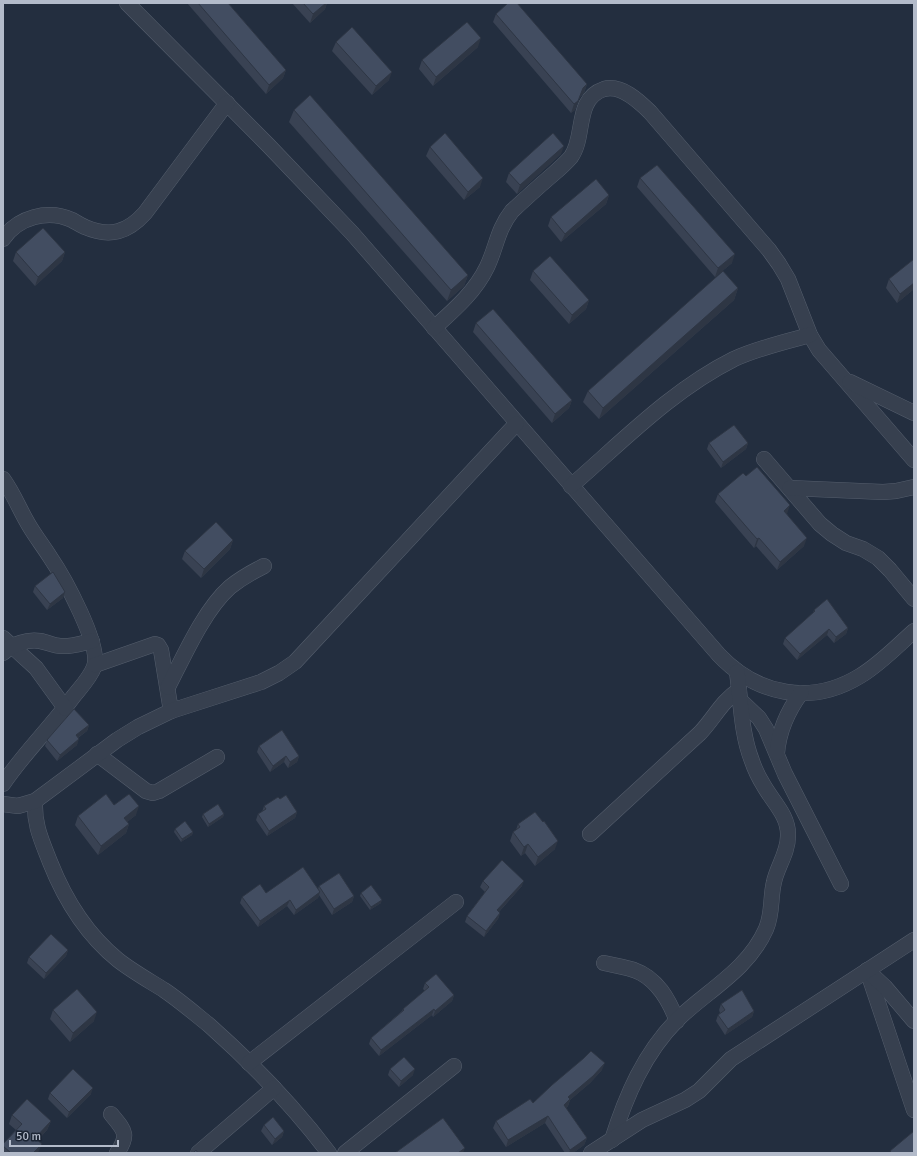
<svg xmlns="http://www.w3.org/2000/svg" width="917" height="1156" font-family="Signika,sans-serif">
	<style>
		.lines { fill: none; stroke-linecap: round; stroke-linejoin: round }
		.street-casing { stroke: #555e6d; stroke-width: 16 }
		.street { stroke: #37404f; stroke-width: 15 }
		.wall { fill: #394253 }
		.shaded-wall { fill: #2e3644 }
		.building { fill: #424d61; stroke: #2e3644 }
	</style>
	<rect width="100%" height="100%" fill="#232e3f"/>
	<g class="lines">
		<!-- street casing -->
		<g class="street-casing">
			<g id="street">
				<path d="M127,3L269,146L352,233L719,655C757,695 811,706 860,676C880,664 897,646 914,631"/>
				<path d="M3,239C18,217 48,209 72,220C76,222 80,225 85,227C110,238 128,232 145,213L227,103"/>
				<path d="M434,328C454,310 475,292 487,267C497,246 497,230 512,211C525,199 538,187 551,176C558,170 565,164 571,157C586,136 574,99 604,89C621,84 639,101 650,112L769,250L779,264L788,279L810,335L819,350L914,460"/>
				<path d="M850,382L914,413"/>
				<path d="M764,459L820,524L832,534L846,543L863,549L878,558L890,570L914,599"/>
				<path d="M3,479C14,494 20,511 30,527C36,537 43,546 50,557C63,576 102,646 94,667C90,678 80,688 73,697C51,727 24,753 3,784"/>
				<path d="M571,486C623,441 672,390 734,359C758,348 784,342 810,335"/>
				<path d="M790,488L883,492L896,491L914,487"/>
				<path d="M3,638L36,668L65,708"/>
				<path d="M3,653C13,644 27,639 40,641C47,642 54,646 61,646C72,647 82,643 92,641"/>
				<path d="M95,665L155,644L158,645L161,650L171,711"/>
				<path d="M168,687C184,656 204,610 230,587C240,579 252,572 264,566"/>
				<path d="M740,700L759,718L766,729L785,774L841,884"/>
				<path d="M777,753C779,730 787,712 801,693"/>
				<path d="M97,754L146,791L153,793L159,791L217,757"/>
				<path d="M35,801C34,825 41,839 50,862C65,900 86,934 118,960C132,971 148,980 164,990C179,1000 194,1013 209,1025C253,1064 294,1107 329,1153"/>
				<path d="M3,804L18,806L35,801L117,740L138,727L171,711L261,682L279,673L295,662L516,424"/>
				<path d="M590,834L700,733C715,717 721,702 739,690"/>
				<path d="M604,963C614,965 624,967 634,970C657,978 669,1000 677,1021"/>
				<path d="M867,970L914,1110"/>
				<path d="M869,972L885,987L914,1021"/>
				<path d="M249,1063L456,902"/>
				<path d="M111,1114C124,1130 130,1134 117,1153"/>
				<path d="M612,1140C626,1096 644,1053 678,1019C708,990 748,970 766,929C773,913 770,898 774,882C777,867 788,853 788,836C789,816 773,802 764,786C759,778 755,770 752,761C741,733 741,702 737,672"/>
				<path d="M198,1153L274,1088"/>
				<path d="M345,1153L454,1066"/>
				<path d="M591,1153L642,1120L685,1100L699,1091L731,1059L914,940"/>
			</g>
		</g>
		<!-- street -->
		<use href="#street" class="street"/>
	</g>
	<!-- wall -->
	<g class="wall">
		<path d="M187,3H228L286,70L283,78L266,94Z"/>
		<path d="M292,3H327L325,9L310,23Z"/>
		<path d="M496,14L587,84L584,93L580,97L575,110L571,113L493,22Z"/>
		<path d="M336,42L389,80L372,95L332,51Z"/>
		<path d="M478,47L433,86L419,69L422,60Z"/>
		<path d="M294,110L468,275L464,286L447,301L289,122Z"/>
		<path d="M430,147L480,187L464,200L426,156Z"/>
		<path d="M561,154L517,194L506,182L509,173Z"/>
		<path d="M640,178L732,263L715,277L637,187Z"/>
		<path d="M609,195L606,204L561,242L548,226L551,217Z"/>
		<path d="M16,252H65L62,261L35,286L13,261Z"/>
		<path d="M914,259V289L897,303L886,288L889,279Z"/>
		<path d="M533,271L589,300L586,309L569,324L530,280Z"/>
		<path d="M738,288L734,300L599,419L583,402L588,391Z"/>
		<path d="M476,323L572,400L569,408L552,423L473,332Z"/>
		<path d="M709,443H748L746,449L721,468L707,449Z"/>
		<path d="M746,476L787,514L804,546L777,570L756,546L754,548L715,502L718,494Z"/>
		<path d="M233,540L230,549L201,578L182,559L185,551Z"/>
		<path d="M35,586L63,598L47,610L33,592Z"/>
		<path d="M814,610L848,628L846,634L834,643L827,635L797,660L783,644L785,638L813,613Z"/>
		<path d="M89,725L87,731L78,738L77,745L57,761L45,746L47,740Z"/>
		<path d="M259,746L299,756L297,762L288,768L284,762L270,772L257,752Z"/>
		<path d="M280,799L297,812L295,818L267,836L256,820L258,814L262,812L264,806Z"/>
		<path d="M114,805L136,815L127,822L129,824L126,833L98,855L75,825L78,816Z"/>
		<path d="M203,814H224L223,817L208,827L202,817Z"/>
		<path d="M543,822L555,849L535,866L525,853L521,856L510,841L513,832L516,830L518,824Z"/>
		<path d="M175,829L193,832L192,835L181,842L174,832Z"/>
		<path d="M483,881L522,886L499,912L500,913L498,919L484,937L465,922L467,916L485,892L480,887Z"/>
		<path d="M319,886L354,896L352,902L332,915L319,895L318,898L294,915L287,906L258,927L240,903L242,897L266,893L318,889Z"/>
		<path d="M361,893L381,903L370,910L360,896Z"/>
		<path d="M68,950L66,956L44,979L27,963L29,957Z"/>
		<path d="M425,983L454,995L452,1001L433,1017L432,1015L379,1056L369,1044L371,1038L402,1011L403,1009L425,991L423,989Z"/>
		<path d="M721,1004L754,1011L752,1017L725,1035L716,1021L718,1015L720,1013L719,1010Z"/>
		<path d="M53,1010L94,1021L70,1042L50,1019Z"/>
		<path d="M390,1069L413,1075L399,1087L388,1075Z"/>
		<path d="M602,1070L590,1083L570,1100L568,1106L566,1108L587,1138L584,1145L573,1153H565L545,1123L506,1147L493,1128L496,1121Z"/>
		<path d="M50,1093L91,1094L67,1118L48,1099Z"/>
		<path d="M12,1115L51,1121L47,1130L38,1140V1153H3V1144L16,1130L9,1124Z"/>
		<path d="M264,1125L284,1131L282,1137L272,1145L261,1131Z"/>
	</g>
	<!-- shaded-wall -->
	<g class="shaded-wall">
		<path d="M326,3H327L325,9L310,23L313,14Z"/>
		<path d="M481,38L478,47L433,86L436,77Z"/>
		<path d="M286,70L283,78L266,94L269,85Z"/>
		<path d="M392,72L389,80L372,95L376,86Z"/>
		<path d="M587,84L584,93L580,97L575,110L571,113L574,104L583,88Z"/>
		<path d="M564,146L561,154L517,194L520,185Z"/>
		<path d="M483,178L480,187L464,200L468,192Z"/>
		<path d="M609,195L606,204L561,242L565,234Z"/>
		<path d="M65,252L62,261L35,286L38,277Z"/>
		<path d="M735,254L732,263L715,277L718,268Z"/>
		<path d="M468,275L464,286L447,301L451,290Z"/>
		<path d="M914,283V289L897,303L900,294Z"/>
		<path d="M738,288L734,300L599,419L603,408Z"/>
		<path d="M589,300L586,309L569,324L572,315Z"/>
		<path d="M572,400L569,408L552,423L555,414Z"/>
		<path d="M748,443L746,449L721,468L723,462Z"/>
		<path d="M790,505L787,514L784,511Z"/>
		<path d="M759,538L756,546L754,548L757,539Z"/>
		<path d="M807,538L804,546L777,570L780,562Z"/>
		<path d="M233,540L230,549L201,578L204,569Z"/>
		<path d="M65,592L63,598L47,610L50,604Z"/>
		<path d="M848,628L846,634L834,643L836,637Z"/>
		<path d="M829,629L827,635L797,660L800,654Z"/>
		<path d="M89,725L87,731L73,741L76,735Z"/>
		<path d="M79,739L77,745L57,761L60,755Z"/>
		<path d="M286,756L284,762L270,772L273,766Z"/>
		<path d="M299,756L297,762L288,768L290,762Z"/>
		<path d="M139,806L136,815L121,827L124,818Z"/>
		<path d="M297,812L295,818L267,836L269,831Z"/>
		<path d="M224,814L223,817L208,827L209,824Z"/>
		<path d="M129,824L126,833L98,855L101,846Z"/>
		<path d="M193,832L192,835L181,842L182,839Z"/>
		<path d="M558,841L555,849L535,866L538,857Z"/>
		<path d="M528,844L525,853L521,856L524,847Z"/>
		<path d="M524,881L522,886L495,916L497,910Z"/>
		<path d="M320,892L318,898L294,915L296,910Z"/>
		<path d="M354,896L352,902L332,915L334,909Z"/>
		<path d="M290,900L287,906L258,927L260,921Z"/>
		<path d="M382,900L381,903L370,910L371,907Z"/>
		<path d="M500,913L498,919L484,937L486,931Z"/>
		<path d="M68,950L66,956L44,979L46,973Z"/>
		<path d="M454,995L452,1001L433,1017L435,1011Z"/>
		<path d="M434,1009L432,1015L379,1056L381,1050Z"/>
		<path d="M754,1011L752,1017L725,1035L728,1029Z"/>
		<path d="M97,1012L94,1021L70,1042L73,1033Z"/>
		<path d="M605,1063L602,1070L590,1083L570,1100L568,1106L562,1112L568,1097Z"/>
		<path d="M415,1069L413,1075L399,1087L401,1081Z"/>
		<path d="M93,1088L91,1094L67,1118L69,1112Z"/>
		<path d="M548,1116L545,1123L506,1147L508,1140Z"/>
		<path d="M51,1121L47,1130L32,1147L35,1138Z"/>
		<path d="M284,1131L282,1137L272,1145L275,1139Z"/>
		<path d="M587,1138L584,1145L573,1153H569L570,1150Z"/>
		<path d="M42,1144L38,1153H33Z"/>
		<path d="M465,1148L463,1153H458Z"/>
	</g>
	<!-- building -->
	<g class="building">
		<path d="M198,3H228L286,70L269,85Z"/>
		<path d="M303,3H326L313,14Z"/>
		<path d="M508,3H517L587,84L583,88L578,101L574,104L496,14Z"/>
		<path d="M467,22L481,38L436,77L422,60Z"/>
		<path d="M352,27L392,72L376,86L336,42Z"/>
		<path d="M310,95L468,275L451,290L294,110Z"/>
		<path d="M445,133L483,178L468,192L430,147Z"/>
		<path d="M553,133L564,146L520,185L509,173Z"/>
		<path d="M657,165L735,254L718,268L640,178Z"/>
		<path d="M596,179L609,195L565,234L551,217Z"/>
		<path d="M43,228L65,252L38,277L16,252Z"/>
		<path d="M550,256L589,300L572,315L533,271Z"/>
		<path d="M914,259V283L900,294L889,279Z"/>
		<path d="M723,271L738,288L603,408L588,391Z"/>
		<path d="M493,309L572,400L555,414L476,323Z"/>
		<path d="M734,425L748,443L723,462L709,443Z"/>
		<path d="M757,467L790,505L784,511L807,538L780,562L759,538L757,539L718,494L743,473L746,476Z"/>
		<path d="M216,522L233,540L204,569L185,551Z"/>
		<path d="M53,572L65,592L50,604L35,586Z"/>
		<path d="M827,599L848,628L836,637L829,629L800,654L785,638L815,611L814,610Z"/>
		<path d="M74,709L89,725L76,735L79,739L60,755L47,740Z"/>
		<path d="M282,730L299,756L290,762L286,756L273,766L259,746Z"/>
		<path d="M106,794L114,805L129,794L139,806L124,818L129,824L101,846L78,816Z"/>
		<path d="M286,795L297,812L269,831L258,814L266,809L264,806L278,797L280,799Z"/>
		<path d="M218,804L224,814L209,824L203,814Z"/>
		<path d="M535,812L543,822L544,821L558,841L538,857L528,844L524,847L513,832L520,827L518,824Z"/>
		<path d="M185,821L193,832L182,839L175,829Z"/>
		<path d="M502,860L524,881L497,910L500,913L486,931L467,916L489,887L483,881Z"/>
		<path d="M303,867L320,892L296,910L290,900L260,921L242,897L260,884L266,893Z"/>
		<path d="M339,873L354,896L334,909L319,886Z"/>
		<path d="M371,885L382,900L371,907L361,893Z"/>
		<path d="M51,934L68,950L46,973L29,957Z"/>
		<path d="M436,974L454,995L435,1011L434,1009L381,1050L371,1038L404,1010L403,1009L429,987L425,983Z"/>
		<path d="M77,989L97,1012L73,1033L53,1010Z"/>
		<path d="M742,990L754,1011L728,1029L718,1015L725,1010L721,1004Z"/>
		<path d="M591,1051L605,1063L593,1076L568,1097L570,1099L564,1105L587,1138L570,1150L548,1116L508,1140L496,1121L530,1099L533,1103L552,1085L584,1058Z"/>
		<path d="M404,1057L415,1069L401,1081L390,1069Z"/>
		<path d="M73,1069L93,1088L69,1112L50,1093Z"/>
		<path d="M27,1099L51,1121L35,1138L42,1144L33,1153H11L3,1146V1144L22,1124L12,1115Z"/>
		<path d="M273,1117L284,1131L275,1139L264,1125Z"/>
		<path d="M443,1118L465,1148L458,1153H395Z"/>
		<path d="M914,1131V1153H891L890,1151Z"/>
		<path d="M196,1150L198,1153H193Z"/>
	</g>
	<!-- border -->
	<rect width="917" height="1156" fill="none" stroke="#b3bbca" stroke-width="8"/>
	<!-- scale -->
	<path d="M10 1140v6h108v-6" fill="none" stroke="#b3bbca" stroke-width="2"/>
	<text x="16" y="1140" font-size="12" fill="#b3bbca" stroke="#1c2534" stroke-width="3" paint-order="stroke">50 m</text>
</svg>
